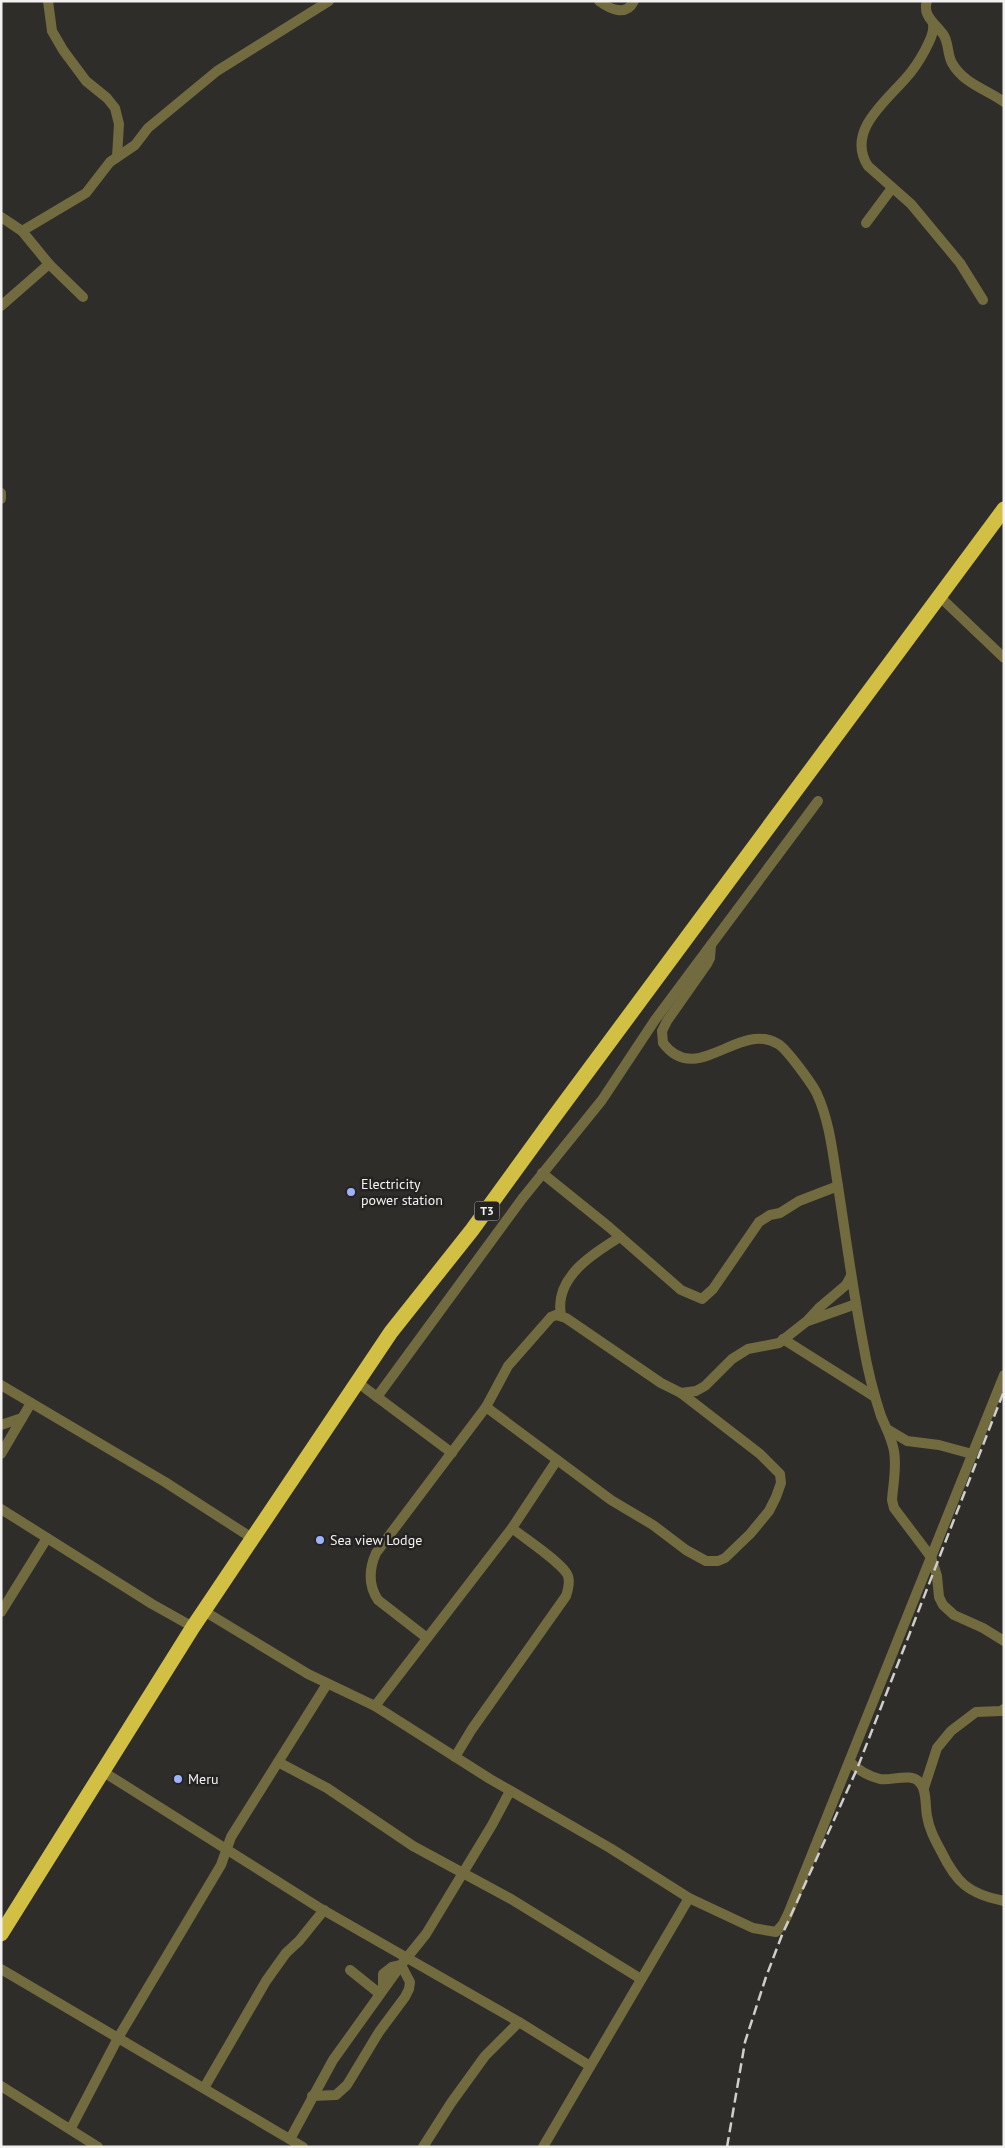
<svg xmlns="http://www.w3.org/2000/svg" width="1005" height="2148" font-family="'PT Sans',sans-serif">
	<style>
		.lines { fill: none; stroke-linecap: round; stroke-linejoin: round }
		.street { stroke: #726b3f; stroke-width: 10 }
		.highway { stroke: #d2c044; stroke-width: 15 }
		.rail { stroke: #d0cecc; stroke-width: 2.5; stroke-dasharray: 10 5; stroke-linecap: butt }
		.poi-dot { fill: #9db4fd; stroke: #252321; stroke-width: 2 }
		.labels { text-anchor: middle; stroke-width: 5; stroke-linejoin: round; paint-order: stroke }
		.shield { fill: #252321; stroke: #b5b3b2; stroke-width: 1 }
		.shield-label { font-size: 12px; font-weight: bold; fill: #f3f1f0 }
		.poi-label { font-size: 14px; fill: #f3f1f0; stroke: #252321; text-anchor: start }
	</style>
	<rect width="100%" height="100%" fill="#2f2d2a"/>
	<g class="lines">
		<!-- street -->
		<g class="street">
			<path d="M48,1L52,31L63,50L86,81L107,98L115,108L119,124L117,157"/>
			<path d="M599,1C610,9 626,17 634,1"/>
			<path d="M927,1C922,16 935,23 943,34C949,42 947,54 952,63C964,84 986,89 1004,102"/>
			<path d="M933,24C934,31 932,36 929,42C924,53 918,63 911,72C892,97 844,129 868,166L911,204L960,263L983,300"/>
			<path d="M1,217L22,231L49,264L83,297"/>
			<path d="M866,223L892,188"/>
			<path d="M22,231L86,193L110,162L135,145L148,128L217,71L329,1"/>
			<path d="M1,306L49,264"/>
			<path d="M1,493V499"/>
			<path d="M939,596L1004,658"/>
			<path d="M711,945L710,958L707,964L667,1021L662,1031L663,1043C697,1088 739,1020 778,1044C786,1048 813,1085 817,1094C830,1122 833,1156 838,1186C846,1238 853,1291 863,1343C867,1367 873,1392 881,1416C886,1428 892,1439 894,1451C897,1467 893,1485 892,1500L894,1508L931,1557L937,1576L939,1597L943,1605L954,1615L983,1628L1004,1641"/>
			<path d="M542,1173L609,1227L681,1290L702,1299L713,1289L759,1222L770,1215L780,1213L799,1201L838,1186"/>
			<path d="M561,1315C554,1278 592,1254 620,1237"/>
			<path d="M808,1321L856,1304"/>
			<path d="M783,1339L875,1397"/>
			<path d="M357,1382L452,1453"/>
			<path d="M1,1385L165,1482L252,1538"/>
			<path d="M377,1397L522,1199L602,1100L655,1020L818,801"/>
			<path d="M486,1407L611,1500L653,1525L686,1550L706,1561H718L725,1558L750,1534L769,1511L776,1497L781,1483L780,1474L760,1454L681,1393"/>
			<path d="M1,1425L22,1418"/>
			<path d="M887,1429L907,1441L939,1445L972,1454"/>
			<path d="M1,1454L31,1403"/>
			<path d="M1,1509L152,1604L193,1627"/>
			<path d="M204,1611L308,1674L375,1706L490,1779L610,1848L689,1898L753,1928L776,1932L783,1924L788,1914L1004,1375"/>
			<path d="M1,1612L47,1538"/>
			<path d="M427,1638L378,1600C368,1585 369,1569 376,1553L486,1407L508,1366L551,1317L556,1315L566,1318L661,1383L681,1393L696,1391L705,1386L732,1359L748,1349L779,1343L807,1321L820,1307L846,1285L851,1276"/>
			<path d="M375,1706L512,1528L557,1460"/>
			<path d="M455,1757L472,1729L566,1596C568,1590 570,1582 568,1576C564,1564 524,1538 512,1528"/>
			<path d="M278,1762L327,1788L413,1846L511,1899L641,1979"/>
			<path d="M850,1762C858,1770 868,1776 880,1779C892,1781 912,1772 920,1783C927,1790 925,1806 927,1816C929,1829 935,1840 941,1851C956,1882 968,1894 1004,1901"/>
			<path d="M102,1771L318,1907L519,2022L590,2066"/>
			<path d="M924,1788L937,1748L951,1731L976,1712L1001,1711L1004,1709"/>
			<path d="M1,1969L303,2147"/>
			<path d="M350,1970L380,1994"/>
			<path d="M1,2086L98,2147"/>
			<path d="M204,2088L266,1981L286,1953L299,1941L324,1910"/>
			<path d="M312,2096L336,2095L347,2085L379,2032L405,1997L409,1989L410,1982L401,1965L392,1967L383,1974V1989"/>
			<path d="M71,2128L118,2038L221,1865L231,1837L327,1684"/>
			<path d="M290,2139L333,2060L401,1965L426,1934L492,1825L510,1791"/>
			<path d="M423,2147L451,2103L485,2056L519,2022"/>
			<path d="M543,2147L689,1898"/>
		</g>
		<!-- highway -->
		<path class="highway" d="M1,1934L193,1627L391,1332L472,1230L551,1121L1004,509"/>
		<!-- rail -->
		<path class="rail" d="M727,2147L745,2042L766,1977L782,1935L857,1769L1004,1391"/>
	</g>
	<!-- markers -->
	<g class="poi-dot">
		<circle cx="351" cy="1192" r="5"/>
		<circle cx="320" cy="1540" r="5"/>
		<circle cx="178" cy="1779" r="5"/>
	</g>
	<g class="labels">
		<!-- shield labels -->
		<rect class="shield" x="474.5" y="1201.5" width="25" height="19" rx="4"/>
		<g class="shield-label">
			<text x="487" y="1215">T3</text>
		</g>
		<!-- poi labels -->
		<g class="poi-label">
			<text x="361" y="1189">Electricity<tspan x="361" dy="16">power station</tspan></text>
			<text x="330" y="1545">Sea view Lodge</text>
			<text x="188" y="1784">Meru</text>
		</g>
	</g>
	<!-- border -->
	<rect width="1005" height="2148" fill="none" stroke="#f3f1f0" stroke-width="5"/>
</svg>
